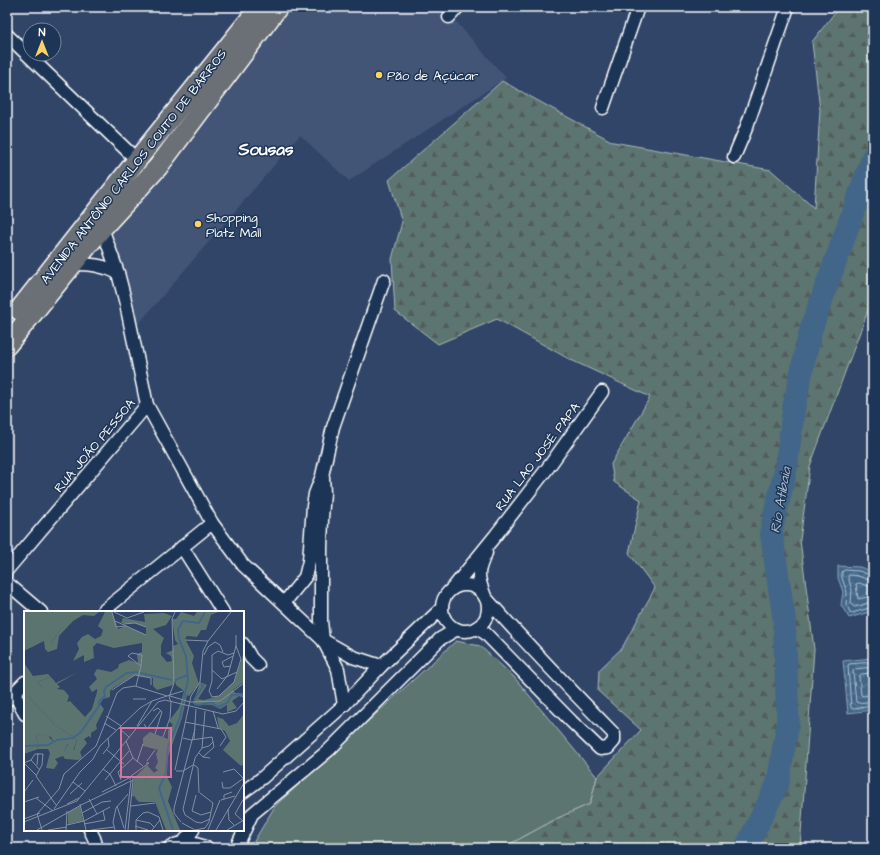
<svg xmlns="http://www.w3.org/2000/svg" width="880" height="855" font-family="'Architects Daughter',sans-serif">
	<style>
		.built { fill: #435477 }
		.grass { fill: #5c7470; stroke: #aebab8 }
		.forest { fill: url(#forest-firs); stroke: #aebab8 }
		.water { fill: url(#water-waves); stroke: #8ea3b8 }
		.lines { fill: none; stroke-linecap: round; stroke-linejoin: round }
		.shore { stroke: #b3c2d0; stroke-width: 1 }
		.river { stroke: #426689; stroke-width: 23 }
		.street-casing { stroke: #fff; stroke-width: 15 }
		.primary-casing { stroke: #fff; stroke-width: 22 }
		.street { stroke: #1d3557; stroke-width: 12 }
		.primary { stroke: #6a7074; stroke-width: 19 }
		.poi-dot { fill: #ffd166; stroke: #1d3557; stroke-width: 1.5 }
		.labels { text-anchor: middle; stroke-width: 3; stroke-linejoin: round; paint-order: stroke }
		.poi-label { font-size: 13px; fill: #fff; stroke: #1d3557; text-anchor: start }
		.street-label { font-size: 13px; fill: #fff; stroke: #1d3557 }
		.water-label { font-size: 14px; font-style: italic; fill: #b3c2d0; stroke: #1d3557 }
		.district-label { font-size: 17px; font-weight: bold; fill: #fff; stroke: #1d3557 }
		.inset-river { fill: none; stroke: #426689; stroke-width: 2 }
		.inset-road { fill: none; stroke: #838fa4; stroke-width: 1 }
		.view { fill: #da749d; fill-opacity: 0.15; stroke: #da749d; stroke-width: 2 }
		.inset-edge { fill: none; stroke: #fff; stroke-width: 2 }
	</style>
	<defs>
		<pattern id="forest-firs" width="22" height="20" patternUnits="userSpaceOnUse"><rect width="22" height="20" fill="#5c7470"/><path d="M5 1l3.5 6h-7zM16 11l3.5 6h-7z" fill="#525c5a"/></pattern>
		<pattern id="water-waves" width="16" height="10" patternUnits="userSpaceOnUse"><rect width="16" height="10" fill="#426689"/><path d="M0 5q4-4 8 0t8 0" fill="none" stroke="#5e7d9b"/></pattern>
	</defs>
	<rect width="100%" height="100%" fill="#314568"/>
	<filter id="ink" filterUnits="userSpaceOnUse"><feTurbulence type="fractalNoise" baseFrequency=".025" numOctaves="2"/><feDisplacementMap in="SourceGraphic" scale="8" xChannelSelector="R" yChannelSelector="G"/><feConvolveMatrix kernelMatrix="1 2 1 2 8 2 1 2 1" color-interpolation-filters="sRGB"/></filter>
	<g filter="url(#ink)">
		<!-- built -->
		<path class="built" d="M289,7H443L506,78L349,181L300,135L136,327L108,228L267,30Z"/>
		<!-- grass -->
		<path class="grass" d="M456,641L480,646L514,677L597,777L590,804L558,818L503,848H250L275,806Z"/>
		<!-- forest -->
		<path class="forest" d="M839,7H873V297L810,466L800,540L814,649L800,848H503L558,818L590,804L597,777L641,730L598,691L599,670L622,648L655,588L629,553L641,500L614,482L611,464L650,397L569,359L497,319L438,344L395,311L392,259L402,222L389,180L502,81L613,142L771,170L814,208L820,110L812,42Z"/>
		<!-- water -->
		<g class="water">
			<path d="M838,566L860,567L873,572V611L849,618L841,605L843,592L838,578Z"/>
			<path d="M872,658L873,710L848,713L843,661Z"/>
		</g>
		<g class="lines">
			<!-- shore -->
			<g class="shore">
				<path d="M873,576L859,571L844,570L842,572V578L847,592L846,604L850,612L852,613L869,608H873"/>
				<path d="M873,581L869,580L858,576L849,575L848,577L852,590L851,603L853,606L855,607L868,603L873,602"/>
				<path d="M873,587L868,586L859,583L856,584L858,599L873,596"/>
				<path d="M873,662L849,664L848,666L851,708L853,709L873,706"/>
				<path d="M873,667L855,669L853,671L856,702L858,703L873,701"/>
				<path d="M873,673L861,674L859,676L861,695L863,696L873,695"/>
			</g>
			<!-- river -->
			<path class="river" d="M746,848L778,783L788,722L784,618L771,531L786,468L794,406L811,329L873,157"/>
			<!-- street casing -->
			<g class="street-casing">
				<g id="street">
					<path d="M449,17L458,7"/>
					<path d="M7,35L137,160"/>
					<path d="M603,108L638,7"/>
					<path d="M734,157L747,126L788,7"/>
					<path d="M102,228L118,273L126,304L147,405L212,523L243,565L323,640L353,657L381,666"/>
					<path d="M73,264C90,264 103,265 118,273"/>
					<path d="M323,477L324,493L322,518L321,548V621L323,640L338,669L344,705"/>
					<path d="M182,547L223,612"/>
					<path d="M7,570L147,405"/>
					<path d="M7,583L41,612"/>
					<circle cx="465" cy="608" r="23"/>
					<path d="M452,589L495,536L550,465L602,392"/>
					<path d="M484,594C477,576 477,571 486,553"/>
					<path d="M284,603L305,577L309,561L313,506L315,494L322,476L333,427L384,280"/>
					<path d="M102,612L212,523"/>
					<path d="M476,628L485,633L572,722L600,749L608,748L614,741V734C570,689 526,644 485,597"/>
					<path d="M243,644L251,658L258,665"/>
					<path d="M14,693L25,714"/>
					<path d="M7,700L25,682"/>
					<path d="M243,792L262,778L344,705L381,666L442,608"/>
					<path d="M90,830L94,838L97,848"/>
					<path d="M183,843L193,830"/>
					<path d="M169,848C181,840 195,843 207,848"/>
					<path d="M236,848L252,814L329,750L440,639L457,629"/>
				</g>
			</g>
			<!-- primary casing -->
			<g class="primary-casing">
				<g id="primary">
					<path d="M19,310L137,160L260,7"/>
					<path d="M7,345L102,228L158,167L278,7"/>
				</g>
			</g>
			<!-- street -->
			<use href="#street" class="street"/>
			<!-- primary -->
			<use href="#primary" class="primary"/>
		</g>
	</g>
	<!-- markers -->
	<g class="poi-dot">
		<circle cx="379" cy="75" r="4"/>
		<circle cx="198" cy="224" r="4"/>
	</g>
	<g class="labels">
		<!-- poi labels -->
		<g class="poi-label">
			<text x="387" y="80">Pão de Açúcar</text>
			<text x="206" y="222">Shopping<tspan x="206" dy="15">Platz Mall</tspan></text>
		</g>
		<!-- street labels -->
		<g class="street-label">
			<text transform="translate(133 166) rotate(-52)" y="5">AVENIDA ANTÔNIO CARLOS COUTO DE BARROS</text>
			<text transform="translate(94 445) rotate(-50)" y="5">RUA JOÃO PESSOA</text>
			<text transform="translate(537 456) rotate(-53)" y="5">RUA LAO JOSÉ PAPA</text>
		</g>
		<!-- water labels -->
		<g class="water-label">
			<text transform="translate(780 500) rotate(-80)" y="5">Rio Atibaia</text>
		</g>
		<!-- district labels -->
		<g class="district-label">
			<text x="266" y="155">Sousas</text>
		</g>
	</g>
	<!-- overview -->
	<g transform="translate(24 611)">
		<rect width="220" height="220" fill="#314568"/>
		<path d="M0,1H50L26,33L20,30L0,40ZM0,52L9,65L24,63L27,66L13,71L20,78H12L5,86L30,113L53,129L49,140L43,143L40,141L44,133L30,131L27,126L12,123L14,138L0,143ZM123,154L131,163L122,167L112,186L108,185L110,167Z" fill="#5c7470"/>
		<path d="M49,1H75L70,5L59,4L49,10L35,25L33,38L24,41L21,38L20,30L24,28L27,32ZM81,1H88L94,18L102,15L122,24V16L111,12H97L99,7L121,11L120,3L140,2L148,5L142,14L129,18L140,27L137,34V44L143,51L148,50L147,45L142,42L149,39V35L154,33L151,29L148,8H152L157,1L170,5L173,1H194L187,4L182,19H177L173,26L163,25L161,28L170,45L168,52L175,73L165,85L163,84L158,107L143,148V166L148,176L144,190L156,219H142L131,191H115L111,187L120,169L134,159L131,157L134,151L132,143L134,139L119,135V127L126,121L144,128V119L149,114L145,110L155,97L160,80L152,74L151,69L149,74L133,79L129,75V67L111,64L89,77L86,80V86L79,88L76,93L80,98L72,114L73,118L67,122V127L65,125L60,128L63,132L56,141L58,146L55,149L41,148L39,145L31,148L34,152L30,158L22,157L26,142L24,138H14L12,123L24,125L30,131L36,128L44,132L40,141L43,142L44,139H50L53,129L30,113L5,86L4,82L12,78H20L13,71L27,66L32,72L54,61L33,73L36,76L33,78L40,79L45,85L43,91L46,90L61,106L68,98L73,81V78L68,81L65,76L73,68L70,63L73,58L87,61L94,57L95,53L105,49L114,52L113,43L118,41V32L90,37L73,32L69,36L70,47L60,51V44L49,50L55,38L53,32L58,26L64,23L71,28L77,25L79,19L74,15ZM220,41V71L209,79L211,82H220V87L215,85L208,90L213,97L203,101V94L196,98L188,94L169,93L176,71L183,74L174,88L180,89L195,85L210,71ZM220,103V153L217,155L199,139L206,130L201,120L195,117L193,106L199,108L205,115L213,112Z" fill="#5c7470"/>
		<path d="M56,195L59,210L44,213V201Z" fill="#5c7470"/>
		<path class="inset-river" d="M116,62L148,69M151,69L164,64M170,89L179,75L177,73M170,93L175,94L187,91L194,96L203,92L208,84L220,83M0,135L24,134L33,129L49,127L57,121L75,95V90L81,85L80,80L82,76L103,62L114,61M149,219L135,177L142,162L144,136L156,106L164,69L162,45L155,28L154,18L159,10L175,12L181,1"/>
		<path class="inset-road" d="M88,1L92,16L102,15M90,1L103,7L120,1M91,10L122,24M99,13L111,12L122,16M161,29L184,30M210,42L204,44L194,40L188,44V70L185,80L188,86L195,85L210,71L217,48L212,35M180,44L184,36L191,31L196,34L199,41M207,55L200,56L198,51L209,45M188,59L198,68L213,61M112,75L117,55L118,44L108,42L104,45L117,55M193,78L204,64L212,35V24M88,79L111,64L127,67V74M146,84L159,80M146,85L166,91L196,90L220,72M109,88H122M147,91L145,86L150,72L148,8L151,1M129,100L134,97L138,101L131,123M181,100L178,137L171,147L159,198L161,204L172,211L177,212L186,208M189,100L194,117M82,105L97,115M161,111L197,118L202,126L196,135M80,112L92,119M120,113L123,118L137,99M113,115L128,90L146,84M95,117L105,126M139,126L146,107L147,91M159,127L167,129L188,126L189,131L185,135L178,137M170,128L172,98M102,130L109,147L119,155M83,139L100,153M175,142L179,146L186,147M79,143L85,135L84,127M179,146L190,136L189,131M7,149L16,159M123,150L131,139M113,151L119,133M0,152L7,149L11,143H19L18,154L12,165M0,152L12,164M13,154L14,142M170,154L174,157L175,182M79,158L86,163L92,175M151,159L167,85L176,71L179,40L184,30L207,1M152,160H159L169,154M199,161L210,158L219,167M12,165L32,194M107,165L125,152H122M81,169L105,140M97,169L94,161L109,147M49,171L61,180M198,171L199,177H206L220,167M0,181L9,169M78,181L105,167M176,182L189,192M46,183L58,172M172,184L168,200L177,204L187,201M12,187L29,200M65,188L73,203M200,188V184L208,181M197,189L211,185M0,191L15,186M43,193L55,187M56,193L62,219M93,195L100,217M107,195L131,192M30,198L56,161L69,148L76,135L116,97L128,90M204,198L205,209L210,214M58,202L78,191L87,190M0,208L16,202M112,209L126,212L130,216M219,210L211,203L220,187M0,211L53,190L134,91L141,89L199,103L212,100L220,91M157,211L150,202V197L171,118M158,212L171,219L181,217L185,211L189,192M60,213L81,209L79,200M43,214L60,210L86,196M111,215L124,219M13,219L57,194L109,169V166H106V169M18,219L13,203L35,178L40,163L72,135L93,82L99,77L111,75L143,85M24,219L43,216M42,219L43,200M67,219L90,216M91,219L89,211L92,197L104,183M101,219L107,170M104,219L109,169M112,219V209L119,202L124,201L135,206L139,219M128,219L136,209M184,219L196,189M192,219L220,172M203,219L220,209"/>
		<path class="view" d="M97,117H147V166H97Z"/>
		<rect width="220" height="220" class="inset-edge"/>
	</g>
	<!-- margin -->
	<rect width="880" height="855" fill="none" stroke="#1d3557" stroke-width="24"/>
	<rect x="12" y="12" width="856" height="831" fill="none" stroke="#fff" stroke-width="1.5" filter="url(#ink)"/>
	<!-- north arrow -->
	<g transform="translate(42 42)"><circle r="19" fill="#1d3557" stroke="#77869a"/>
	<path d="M0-3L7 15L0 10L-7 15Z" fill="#ffd166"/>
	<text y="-6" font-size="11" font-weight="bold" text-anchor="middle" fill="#ffffff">N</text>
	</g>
</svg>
